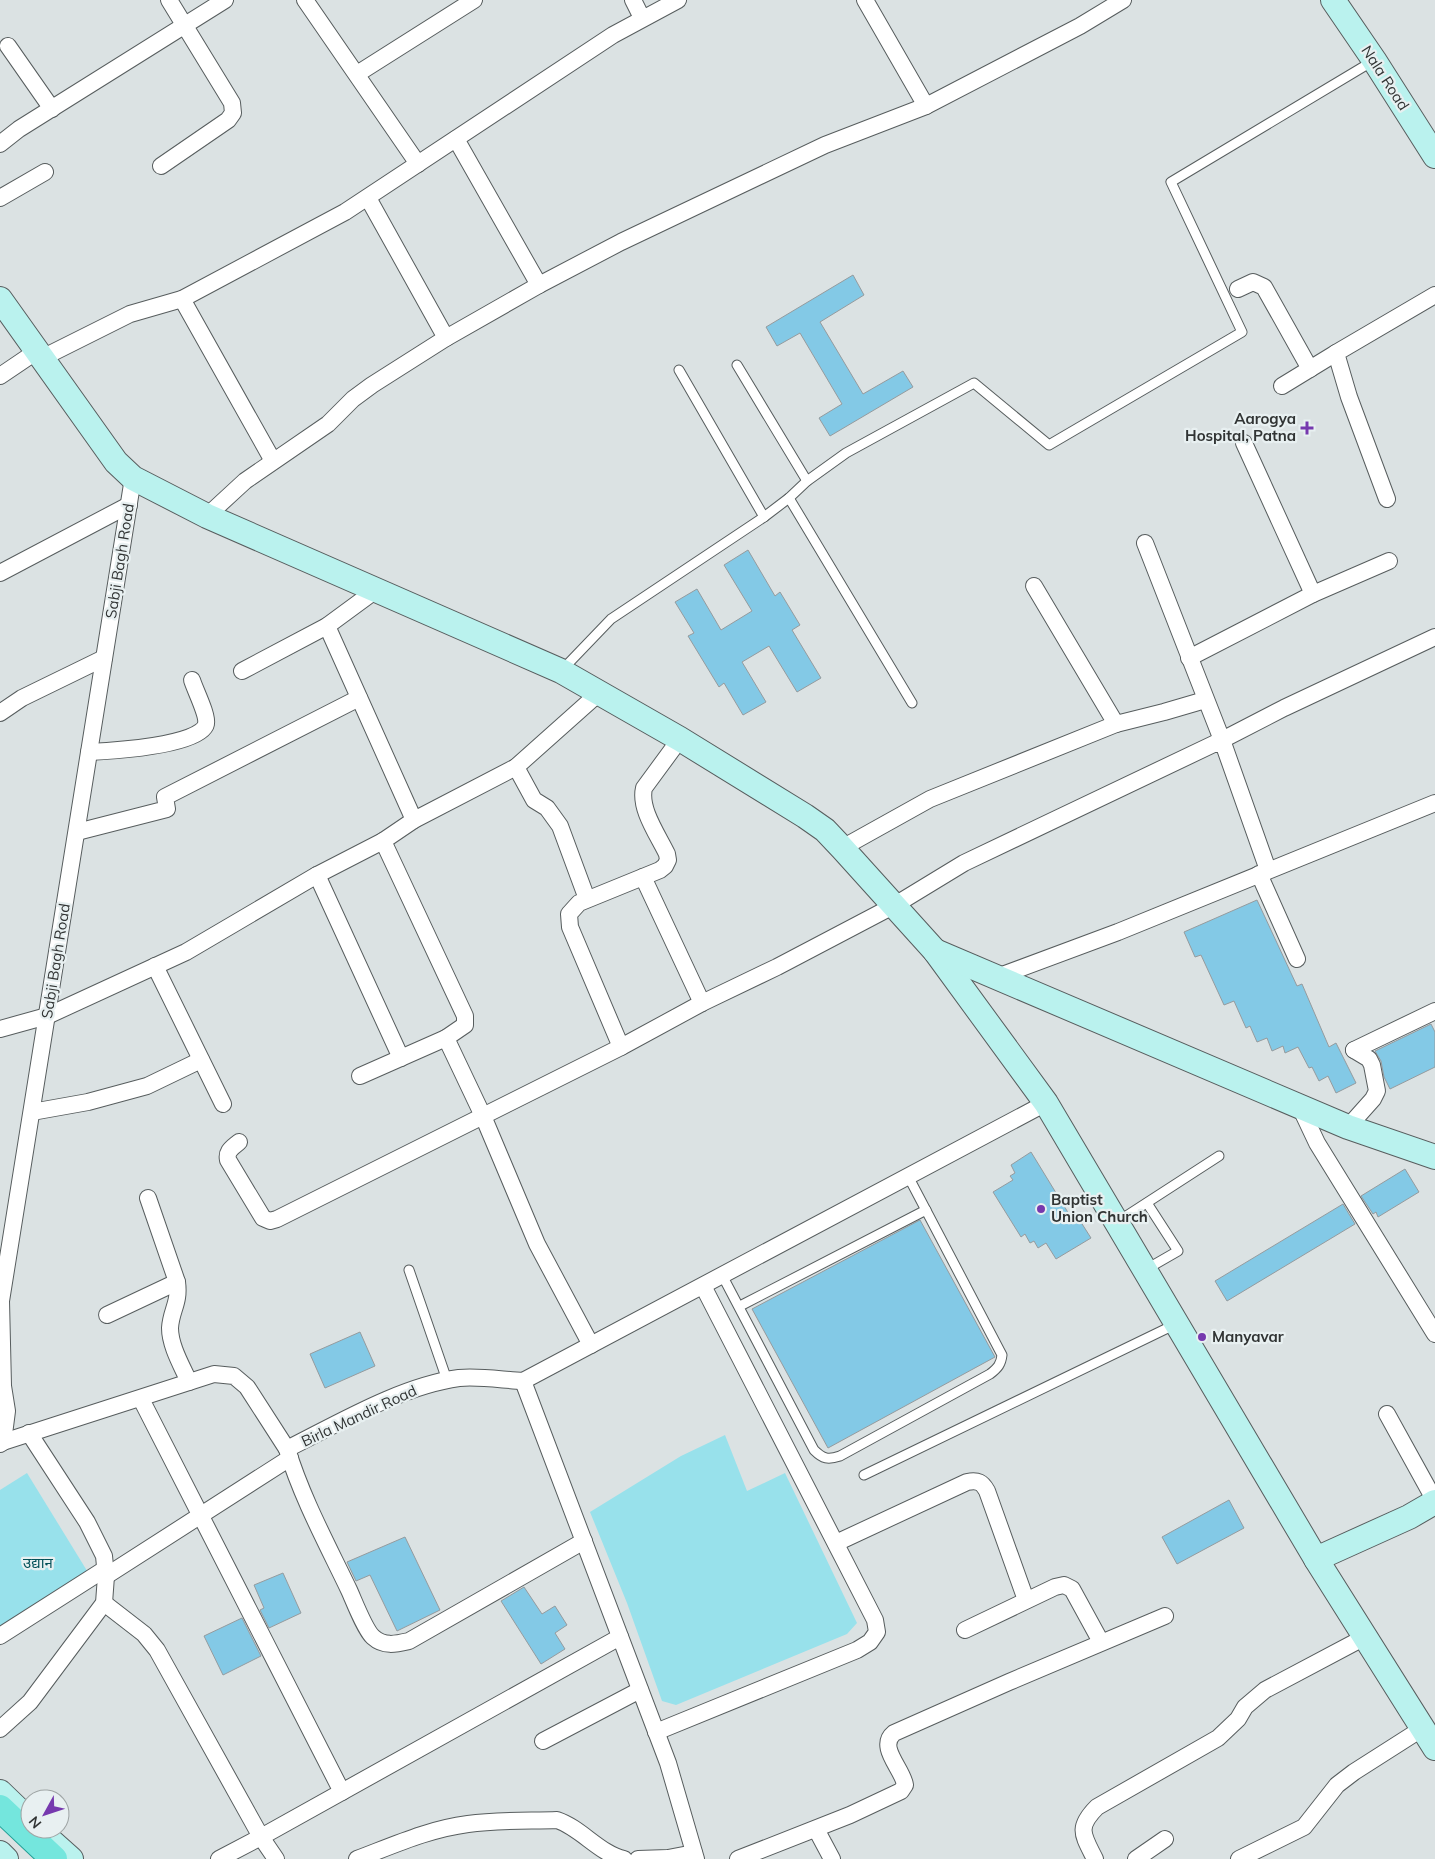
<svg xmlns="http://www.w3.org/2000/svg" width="1435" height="1859" font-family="Mulish,'Noto Sans Devanagari',sans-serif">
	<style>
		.green { fill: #98e1eb }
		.building { fill: #83c9e6; stroke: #959b9e }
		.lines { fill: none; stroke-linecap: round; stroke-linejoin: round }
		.lane-casing { stroke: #575d5e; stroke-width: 11 }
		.street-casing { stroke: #575d5e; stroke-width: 18 }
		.secondary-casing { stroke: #575d5e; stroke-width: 26 }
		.primary-casing { stroke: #219d94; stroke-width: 28 }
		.lane { stroke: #fff; stroke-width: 9 }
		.street { stroke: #fff; stroke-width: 16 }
		.secondary { stroke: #baf2ee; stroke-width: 24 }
		.primary { stroke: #74e6dd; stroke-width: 26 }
		.poi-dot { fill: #7639ae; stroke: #e8f0f1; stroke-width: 2 }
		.labels { text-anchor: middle; stroke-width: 4.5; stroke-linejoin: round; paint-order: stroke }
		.street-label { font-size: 15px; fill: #313434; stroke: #e8f0f1 }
		.poi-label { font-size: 15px; font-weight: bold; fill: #313434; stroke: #e8f0f1; text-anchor: start }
		.park-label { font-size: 15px; fill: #035159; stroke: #e8f0f1 }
	</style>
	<rect width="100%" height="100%" fill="#dbe2e3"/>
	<!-- green -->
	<g class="green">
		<path d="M725,1435L747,1491L785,1473L857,1623L847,1634L676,1705L662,1701L627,1603L590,1512L681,1456Z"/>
		<path d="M27,1473L89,1574L0,1633V1490Z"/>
	</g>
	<!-- building -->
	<g class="building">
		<path d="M853,275L864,295L820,322L863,394L903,371L913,387L830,436L819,418L842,404L800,333L777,346L766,327Z"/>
		<path d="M748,550L775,596L780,592L800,625L792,630L821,678L797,692L769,646L742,662L766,702L743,715L724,683L719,687L688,636L694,633L675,602L697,589L721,630L752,611L724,565Z"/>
		<path d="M1257,900L1297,986L1302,984L1329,1047L1336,1043L1356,1083L1336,1093L1328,1076L1319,1081L1312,1067L1309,1068L1298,1047L1285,1053L1283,1046L1272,1051L1267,1038L1257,1042L1250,1026L1246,1028L1234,1001L1224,1005L1201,955L1195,957L1184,932Z"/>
		<path d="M1431,1024L1435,1032V1067L1390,1089L1384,1077L1381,1061L1375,1051Z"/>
		<path d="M1031,1152L1072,1219L1077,1216L1091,1238L1056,1259L1046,1243L1038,1248L1034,1241L1030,1243L1025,1234L1021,1237L993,1192L1013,1180L1010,1176L1015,1173L1011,1165Z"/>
		<path d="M1405,1169L1419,1192L1378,1217L1376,1212L1373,1214L1361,1196Z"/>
		<path d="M1343,1204L1355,1224L1227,1301L1215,1281Z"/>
		<path d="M920,1220L995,1357L828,1448L752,1309Z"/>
		<path d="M360,1332L375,1366L325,1388L310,1354Z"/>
		<path d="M1229,1500L1244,1528L1177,1564L1162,1537Z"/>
		<path d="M405,1537L440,1610L397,1631L370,1575L356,1581L347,1562Z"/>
		<path d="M283,1573L301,1613L269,1628L260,1610L264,1608L254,1585Z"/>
		<path d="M524,1587L542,1614L555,1606L567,1625L555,1633L565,1649L541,1664L501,1601Z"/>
		<path d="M242,1618L261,1656L223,1675L204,1636Z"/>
	</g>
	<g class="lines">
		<!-- lane casing -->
		<g class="lane-casing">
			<g id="lane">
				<path d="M737,365L807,481"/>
				<path d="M679,370L764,517"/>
				<path d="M789,498L912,703"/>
				<path d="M563,669L611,619L764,517L789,498L807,481L846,453L974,383L1049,445L1242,332L1171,182L1373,61"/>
				<path d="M1117,1222L1219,1156"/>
				<path d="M409,1270L447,1380"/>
				<path d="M1145,1270L1178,1251L1147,1203"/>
				<path d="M722,1275L814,1450C823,1459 828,1460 840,1456L990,1374C998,1368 1001,1364 1002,1355L908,1176"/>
				<path d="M740,1306L926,1210"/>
				<path d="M864,1475L1176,1324"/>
			</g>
		</g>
		<!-- street casing -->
		<g class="street-casing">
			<g id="street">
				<path d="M305,0L418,164"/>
				<path d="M633,0L642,18"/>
				<path d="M865,0L926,106"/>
				<path d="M8,46L52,109"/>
				<path d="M357,74L474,0"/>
				<path d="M456,139L539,285"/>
				<path d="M0,144L19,129L225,0"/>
				<path d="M161,166L228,120L233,113L232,103L169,0"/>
				<path d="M0,198L45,172"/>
				<path d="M368,198L446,338"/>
				<path d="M1238,289L1253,282L1264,287L1310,369"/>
				<path d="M182,299L273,461"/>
				<path d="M42,358L130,314L182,299L345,212L613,35L678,0"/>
				<path d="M0,376L37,351"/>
				<path d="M1282,386L1336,353"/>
				<path d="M1387,499L1349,397L1336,353L1435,295"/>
				<path d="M207,516L245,481L328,424L353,399L372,385L446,338L539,285L621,242L825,145L926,106L1080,26L1123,0"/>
				<path d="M1145,543L1222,740L1284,708L1435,637"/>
				<path d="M0,573L129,505"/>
				<path d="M1034,586L1116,724"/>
				<path d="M1313,594L1389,561"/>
				<path d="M327,626L414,820"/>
				<path d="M1189,658L1313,594L1244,443"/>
				<path d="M242,671L327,626L376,590"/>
				<path d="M0,713L22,698L104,658"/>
				<path d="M89,752C109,751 202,746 206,724C208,715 195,690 192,680"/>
				<path d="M516,767L534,800L547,808L560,826L587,899"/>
				<path d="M77,832L167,809L165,797L359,698"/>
				<path d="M383,841L465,1016V1025L446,1038L483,1116L537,1244L591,1345"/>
				<path d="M842,848L930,799L1116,724L1164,712L1205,700"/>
				<path d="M1259,874L1297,959"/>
				<path d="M317,875L401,1058"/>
				<path d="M643,877L702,1003"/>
				<path d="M155,966L223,1104"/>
				<path d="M997,977L1118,932L1435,803"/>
				<path d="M0,1029L47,1016L186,952L317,875L383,841L414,820L516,767L599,693"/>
				<path d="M621,1047L570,927L569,914L579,903L660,870L665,866L668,860L667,854C658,835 639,809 644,788L680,739"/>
				<path d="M1354,1050L1435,1011"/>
				<path d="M360,1076L446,1038"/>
				<path d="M1300,1107L1317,1143L1435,1334"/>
				<path d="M32,1112L88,1102L147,1086L201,1060"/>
				<path d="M1348,1127L1373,1099L1377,1091L1372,1065L1369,1059L1354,1050"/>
				<path d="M239,1142C232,1148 226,1151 228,1160L263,1218L270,1221L277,1219L621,1047L702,1003L777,967L895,905L964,863L1222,740L1268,870"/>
				<path d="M148,1198L177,1282C180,1303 171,1310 170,1328C170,1346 182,1366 189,1382"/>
				<path d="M107,1315L177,1282"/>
				<path d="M141,1399L342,1792"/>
				<path d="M1387,1414L1435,1501"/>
				<path d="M3,1442L214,1374L234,1376L247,1387L287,1449C339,1423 401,1386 459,1378C479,1376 503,1380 523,1381"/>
				<path d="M0,1444L3,1442L7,1411L3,1386L1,1301L133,478"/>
				<path d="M287,1449C302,1498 327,1544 349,1590C354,1601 365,1630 373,1637C384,1647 396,1644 409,1641L584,1541"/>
				<path d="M836,1543L967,1482C978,1480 982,1482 987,1491L1026,1600"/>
				<path d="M106,1576L290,1458"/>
				<path d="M104,1603L144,1634L157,1650L261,1837L276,1859"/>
				<path d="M965,1630L1055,1587L1064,1585L1072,1589L1101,1642"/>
				<path d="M0,1636L105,1569"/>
				<path d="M0,1729L30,1702L104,1603L106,1576L104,1556L87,1522L29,1433"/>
				<path d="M656,1732L857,1650L870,1642L877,1632L875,1620L703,1286"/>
				<path d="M543,1741L640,1690"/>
				<path d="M816,1829L832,1859"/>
				<path d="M219,1859L261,1837L620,1637"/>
				<path d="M357,1859C394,1845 429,1829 468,1824C497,1820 528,1821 557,1820C581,1828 600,1854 624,1859"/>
				<path d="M638,1859L668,1858L694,1853"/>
				<path d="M696,1859L668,1763L523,1381L1046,1103"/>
				<path d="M738,1859L850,1815L901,1791L905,1785C903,1769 877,1747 894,1733L1009,1682L1165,1616"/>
				<path d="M1095,1859C1083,1835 1076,1828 1097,1807L1218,1738L1238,1719L1245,1707L1265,1690L1365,1637"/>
				<path d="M1136,1859L1165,1839"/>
				<path d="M1239,1859L1304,1827L1337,1785L1354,1772L1423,1728"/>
			</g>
		</g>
		<!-- secondary casing -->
		<g class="secondary-casing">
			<g id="secondary">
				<path d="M1333,0L1374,60L1435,156"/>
				<path d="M0,299L116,462L133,478L207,516L561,671L680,739L805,816L825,830L842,848L935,951L1046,1103L1316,1559L1435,1748"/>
				<path d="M935,951L1348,1127L1435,1157"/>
				<path d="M1316,1559L1409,1517L1435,1502"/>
				<path d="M0,1792L27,1818"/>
				<path d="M43,1834L71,1859"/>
				<path d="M0,1853L6,1859"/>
			</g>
		</g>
		<!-- primary casing -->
		<g class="primary-casing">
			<path id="primary" d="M0,1808L54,1859"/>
		</g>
		<!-- lane -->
		<use href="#lane" class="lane"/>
		<!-- street -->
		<use href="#street" class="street"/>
		<!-- secondary -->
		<use href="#secondary" class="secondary"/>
		<!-- primary -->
		<use href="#primary" class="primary"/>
	</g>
	<!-- markers -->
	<g class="poi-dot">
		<path d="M1304.5 420.5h5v5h5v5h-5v5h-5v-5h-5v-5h5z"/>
		<circle cx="1041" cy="1209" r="5"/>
		<circle cx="1202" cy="1337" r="5"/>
	</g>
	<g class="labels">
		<!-- street labels -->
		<g class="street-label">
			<text transform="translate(1385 78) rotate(57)" y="5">Nala Road</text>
			<text transform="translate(120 561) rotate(-81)" y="5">Sabji Bagh Road</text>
			<text transform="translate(56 961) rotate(-81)" y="5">Sabji Bagh Road</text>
			<text transform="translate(359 1416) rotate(-25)" y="5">Birla Mandir Road</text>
		</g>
		<!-- poi labels -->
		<g class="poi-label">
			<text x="1296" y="424" text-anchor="end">Aarogya<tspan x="1296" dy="17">Hospital, Patna</tspan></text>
			<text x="1051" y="1205">Baptist<tspan x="1051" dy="17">Union Church</tspan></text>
			<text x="1212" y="1342">Manyavar</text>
		</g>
		<!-- park labels -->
		<g class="park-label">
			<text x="38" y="1568">उद्यान</text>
		</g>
	</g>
	<!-- north arrow -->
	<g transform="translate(45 1814) rotate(230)"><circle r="24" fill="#e8f0f1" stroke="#9fa5a5"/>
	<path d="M0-4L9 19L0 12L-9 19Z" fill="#7639ae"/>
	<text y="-8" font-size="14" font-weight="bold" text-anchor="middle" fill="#313434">N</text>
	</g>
</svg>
